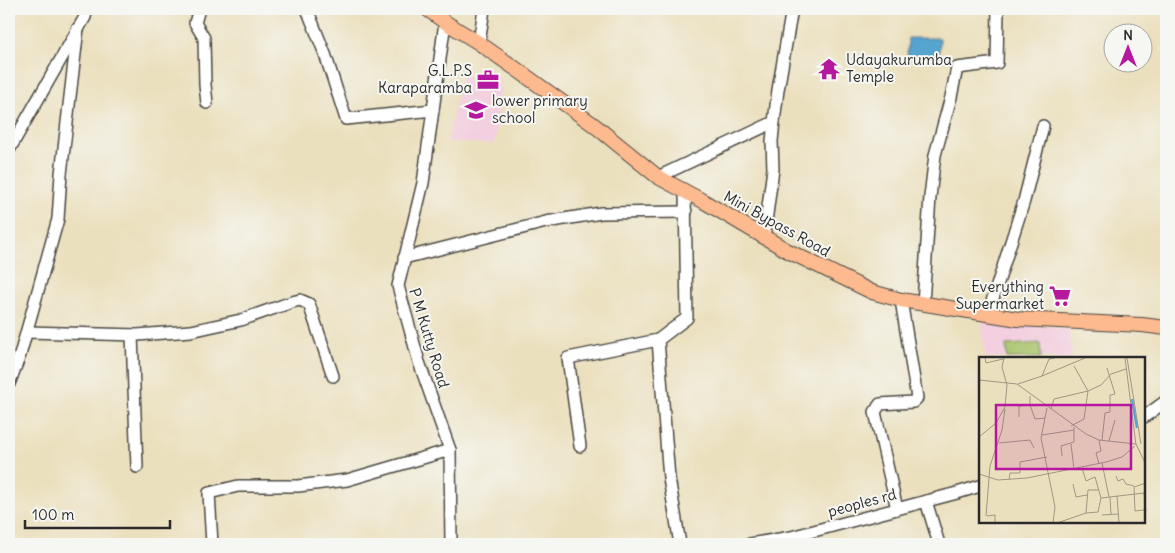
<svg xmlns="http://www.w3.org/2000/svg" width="1175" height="553" font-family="Delius,sans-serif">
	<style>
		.built { fill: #f3cfdf }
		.green { fill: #a7c269; stroke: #69764a }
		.water { fill: #57a4d0; stroke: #41687e }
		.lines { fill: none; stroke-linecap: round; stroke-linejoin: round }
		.minor-casing { stroke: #484641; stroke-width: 14 }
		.major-casing { stroke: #484641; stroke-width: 16 }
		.minor { stroke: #fff; stroke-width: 11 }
		.major { stroke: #fcba8e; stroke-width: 14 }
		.labels { text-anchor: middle; stroke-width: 4; stroke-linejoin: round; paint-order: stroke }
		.poi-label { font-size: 15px; fill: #2b2b2b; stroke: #f6f6f2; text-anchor: start }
		.street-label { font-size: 15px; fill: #2b2b2b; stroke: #f6f6f2 }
		.inset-river { fill: none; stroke: #57a4d0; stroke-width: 2.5 }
		.inset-road { fill: none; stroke: #9e9883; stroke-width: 1 }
		.view { fill: #b5179e; fill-opacity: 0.15; stroke: #b5179e; stroke-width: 2.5 }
		.inset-edge { fill: none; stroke: #2b2b2b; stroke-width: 2.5 }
	</style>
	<rect width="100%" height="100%" fill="#f6f6f2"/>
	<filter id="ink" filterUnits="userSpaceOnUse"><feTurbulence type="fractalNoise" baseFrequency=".02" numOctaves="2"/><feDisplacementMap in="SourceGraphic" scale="10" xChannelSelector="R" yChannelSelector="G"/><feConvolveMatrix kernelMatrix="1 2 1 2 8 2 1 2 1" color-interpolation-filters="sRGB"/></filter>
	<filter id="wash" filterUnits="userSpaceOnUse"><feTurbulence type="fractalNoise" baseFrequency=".0096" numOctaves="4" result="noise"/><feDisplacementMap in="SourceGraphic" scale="20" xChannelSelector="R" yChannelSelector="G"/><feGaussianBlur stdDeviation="1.12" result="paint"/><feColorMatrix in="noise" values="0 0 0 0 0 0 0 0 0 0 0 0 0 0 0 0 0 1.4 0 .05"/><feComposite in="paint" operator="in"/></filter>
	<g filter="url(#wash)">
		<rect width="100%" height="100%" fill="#ebe0be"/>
		<!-- built -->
		<g class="built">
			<path d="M461,76L501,79L495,144L447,142Z"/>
			<path d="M983,319L1069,329L1072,358H986L982,330Z"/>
		</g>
		<!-- green -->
		<path class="green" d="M1040,343L1041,358H1007L1006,345Z"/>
		<!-- water -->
		<path class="water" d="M908,38H940L939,59L907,58Z"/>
	</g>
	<g filter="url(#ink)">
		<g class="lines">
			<!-- minor casing -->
			<g class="minor-casing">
				<g id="minor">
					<path d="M199,9L195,23L204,38L205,85L207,103"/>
					<path d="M307,9L325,54L346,119L433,110"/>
					<path d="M445,22L423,183L398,286L419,362L450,450L451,544"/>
					<path d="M479,43L484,9"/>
					<path d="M9,150L85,17L87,9"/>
					<path d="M658,177L774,122L778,90L792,9"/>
					<path d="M764,237L773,169L772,141L774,122"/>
					<path d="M404,258L546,222L601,213L686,212"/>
					<path d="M923,304L930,197L935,155L951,97L957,68L997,63L998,9"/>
					<path d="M988,314L1024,201L1043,126"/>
					<path d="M27,332L137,335L191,331L241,320L292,302L300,300L309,304L333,376"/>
					<path d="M132,335L137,467"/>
					<path d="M658,340L669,478L680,544"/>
					<path d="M9,384L20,355L58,219L61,174L78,28"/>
					<path d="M1144,417L1166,401"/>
					<path d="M580,446L568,358L658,340L687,318L685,192"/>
					<path d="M926,501L939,544"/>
					<path d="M897,509L875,412L880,404L913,402L917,398L901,300"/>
					<path d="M212,544L209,493L238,486H298L347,480L450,450"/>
					<path d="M750,544L791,537L957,493L980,486"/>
				</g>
			</g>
			<!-- major casing -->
			<g class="major-casing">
				<path id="major" d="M427,9L445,22L479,43L519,71L594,125L658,177L703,201L788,251L872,292L901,300L1018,319L1142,325L1166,328"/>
			</g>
			<!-- minor -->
			<use href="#minor" class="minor"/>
			<!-- major -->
			<use href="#major" class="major"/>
		</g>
	</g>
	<!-- icons -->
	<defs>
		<g id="temple-bare" transform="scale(1.725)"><path d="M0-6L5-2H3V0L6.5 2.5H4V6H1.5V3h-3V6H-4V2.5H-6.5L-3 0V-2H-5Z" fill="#b5179e" stroke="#f6f6f2" stroke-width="2.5" paint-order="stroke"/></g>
		<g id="office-bare" transform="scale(1.725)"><path d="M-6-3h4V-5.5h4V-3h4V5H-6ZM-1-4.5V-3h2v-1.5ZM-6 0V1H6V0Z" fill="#b5179e" stroke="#f6f6f2" stroke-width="2.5" paint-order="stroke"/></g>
		<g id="school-bare" transform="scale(1.725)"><path d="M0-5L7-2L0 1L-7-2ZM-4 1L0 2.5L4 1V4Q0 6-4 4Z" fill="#b5179e" stroke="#f6f6f2" stroke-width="2.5" paint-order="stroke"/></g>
		<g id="supermarket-bare" transform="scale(1.725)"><path d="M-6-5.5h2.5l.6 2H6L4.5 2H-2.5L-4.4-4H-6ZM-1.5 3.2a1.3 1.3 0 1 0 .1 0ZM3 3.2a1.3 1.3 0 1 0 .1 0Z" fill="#b5179e" stroke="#f6f6f2" stroke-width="2.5" paint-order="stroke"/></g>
	</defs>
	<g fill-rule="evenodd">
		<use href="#temple-bare" x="829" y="69"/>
		<use href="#office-bare" x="488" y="80"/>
		<use href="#school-bare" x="476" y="110"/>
		<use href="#supermarket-bare" x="1060" y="296"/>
	</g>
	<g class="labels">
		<!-- poi labels -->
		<g class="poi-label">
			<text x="846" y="65">Udayakurumba<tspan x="846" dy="17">Temple</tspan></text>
			<text x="472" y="76" text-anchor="end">G.L.P.S<tspan x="472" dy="17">Karaparamba</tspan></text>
			<text x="492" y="106">lower primary<tspan x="492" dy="17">school</tspan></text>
			<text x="1044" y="292" text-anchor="end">Everything<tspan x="1044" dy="17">Supermarket</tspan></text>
		</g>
		<!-- street labels -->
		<g class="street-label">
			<text transform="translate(777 224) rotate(29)" y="5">Mini Bypass Road</text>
			<text transform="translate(429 338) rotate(73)" y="5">P M Kutty Road</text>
			<text transform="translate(862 503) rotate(-15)" y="5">peoples rd</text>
		</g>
	</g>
	<!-- overview -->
	<g transform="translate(979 357)">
		<rect width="166" height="166" fill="#ebe0be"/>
		<path class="inset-river" d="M153,42L158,71"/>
		<path class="inset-road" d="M6,1L7,6L24,2M25,1L23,10L28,28M146,1L157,88M148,1L162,87M95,9L109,34L122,28L132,17L147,12M63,19L106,1M0,23L38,27L107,77L120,83L157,87M39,27L63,19L70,2L76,1M51,48L56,62L66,61M68,51L62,81L76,150L74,166M72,52L75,42L109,34L105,62L92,69M40,60V49L51,48V39M63,78L95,73M0,80L17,66L26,50L28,28M123,83L126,56L131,55V38L136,37L128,11M130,84L136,63M20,86L51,83L55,91M92,87L95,112M157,87L167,108M83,99L82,89L95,85V70M123,106L130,140M120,107L117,96L122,94L120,83M103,111L107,124L116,120L122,141M0,117L19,123L48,121L127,105L143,100L156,89M137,119L139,124L144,122L147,127L155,129M30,123L31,116H41V105L68,100M94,127L97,140L108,138M119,133H109L107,156L119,155L122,141L165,136L167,154M138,139L140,166M131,140L132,157M165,153L156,154L155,130L167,126M123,158L140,157M7,159L11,109L23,73L26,52M8,159L16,158V166M78,166L107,156"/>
		<path class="view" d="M17,48H152V112H17Z"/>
		<rect width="166" height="166" class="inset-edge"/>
	</g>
	<!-- margin -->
	<rect width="1175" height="553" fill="none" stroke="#f6f6f2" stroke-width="30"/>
	<!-- north arrow -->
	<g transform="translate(1128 48)"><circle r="24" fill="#f6f6f2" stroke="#a5a5a2"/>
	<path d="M0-4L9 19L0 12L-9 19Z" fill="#b5179e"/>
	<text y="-8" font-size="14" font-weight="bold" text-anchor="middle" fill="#2b2b2b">N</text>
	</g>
	<!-- scale -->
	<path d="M25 520v8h145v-8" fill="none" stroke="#2b2b2b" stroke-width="2.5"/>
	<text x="32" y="520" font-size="15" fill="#2b2b2b" stroke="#f6f6f2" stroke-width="4" paint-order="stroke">100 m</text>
</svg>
